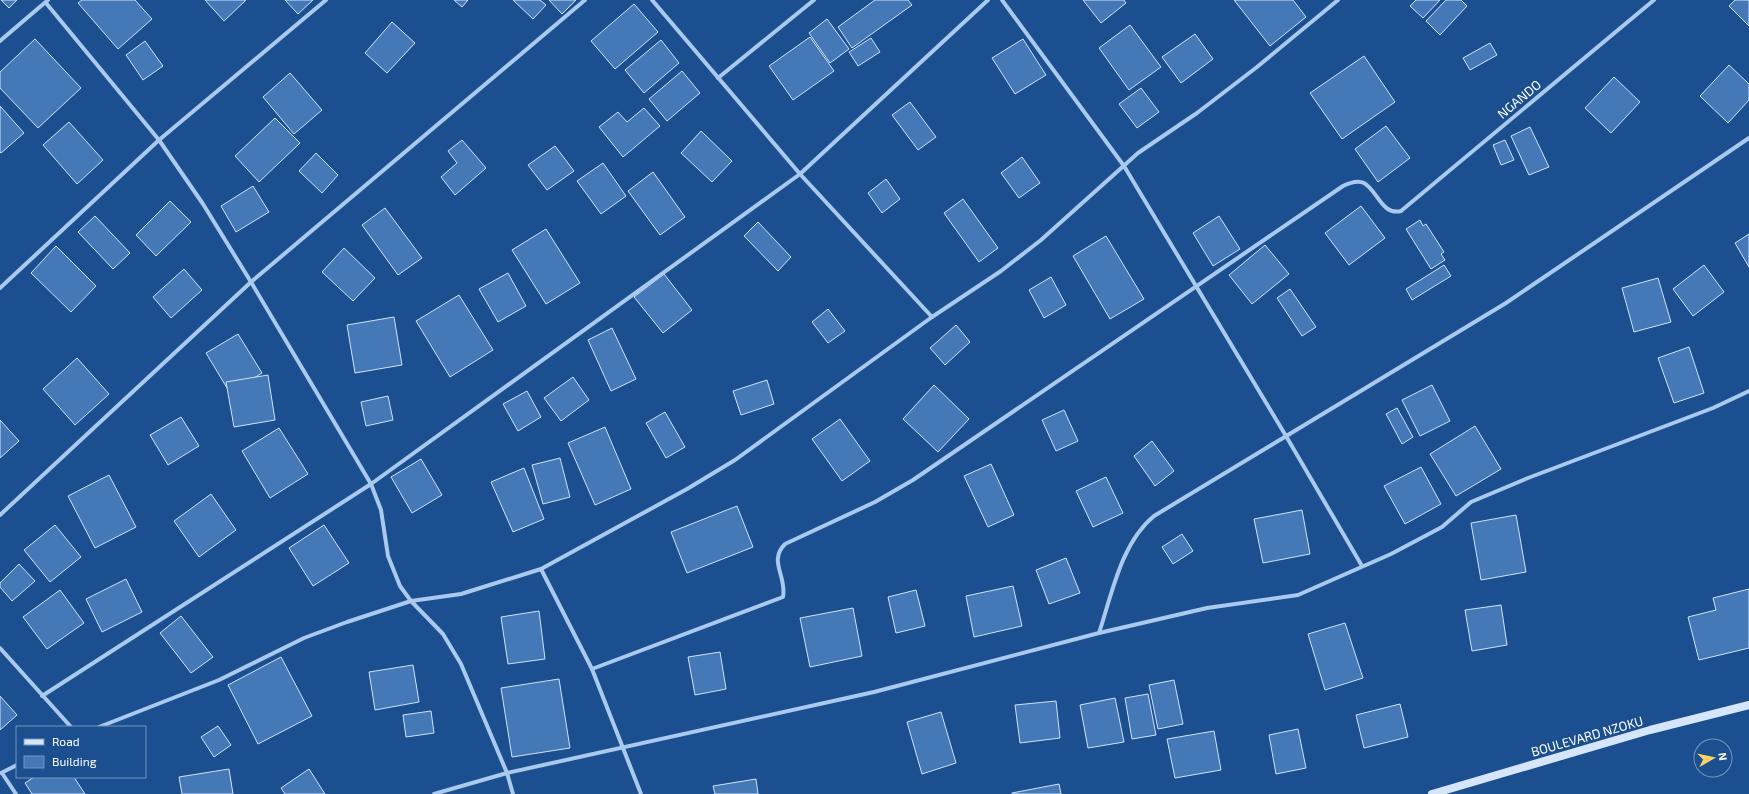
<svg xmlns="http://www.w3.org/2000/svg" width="1749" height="794" font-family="'Exo 2',sans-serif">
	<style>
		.building { fill: #4478b7; stroke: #cfe3fa }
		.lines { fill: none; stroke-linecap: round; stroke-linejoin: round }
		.street { stroke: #a9c9ee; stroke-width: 4 }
		.secondary { stroke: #d6e6fa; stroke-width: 8 }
		.labels { text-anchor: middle; stroke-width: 3; stroke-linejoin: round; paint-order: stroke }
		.street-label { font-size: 13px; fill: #fff; stroke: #1b4f8f }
	</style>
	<rect width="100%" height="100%" fill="#1b4f8f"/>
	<!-- building -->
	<g class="building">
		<path d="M1,0H17L9,8Z"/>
		<path d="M82,0H135L152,19L118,49L78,3Z"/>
		<path d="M205,0H246L224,21Z"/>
		<path d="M285,0H313L298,14Z"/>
		<path d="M454,0H468L462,7Z"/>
		<path d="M513,0H540L546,5L533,19Z"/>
		<path d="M549,0H576L562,14Z"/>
		<path d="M875,0H908L912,5L852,48L838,27Z"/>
		<path d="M1083,0H1124L1126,3L1101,23Z"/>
		<path d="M1234,0H1293L1306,17L1270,46Z"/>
		<path d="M1416,0H1440L1423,18L1410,6Z"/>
		<path d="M1446,0H1461L1467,6L1440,35L1426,21Z"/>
		<path d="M1735,0H1749V26L1729,6Z"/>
		<path d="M634,4L658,32L615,69L591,41Z"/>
		<path d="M827,19L849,49L830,63L809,33Z"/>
		<path d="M392,22L415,43L387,73L365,53Z"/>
		<path d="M1130,25L1161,67L1129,90L1099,48Z"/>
		<path d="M1195,34L1213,59L1181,83L1162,57Z"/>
		<path d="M810,37L834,71L793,100L769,66Z"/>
		<path d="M871,38L880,52L858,66L849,52Z"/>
		<path d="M35,39L81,88L38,128L0,88V72Z"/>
		<path d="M1023,39L1046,75L1015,94L992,58Z"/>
		<path d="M661,40L679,63L644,93L625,70Z"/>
		<path d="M145,41L163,66L143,80L126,55Z"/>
		<path d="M1490,43L1497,55L1470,70L1463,58Z"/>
		<path d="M1364,56L1395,102L1342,139L1310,93Z"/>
		<path d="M1729,65L1749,84V100L1728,123L1700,96Z"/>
		<path d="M682,71L700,93L667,121L649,99Z"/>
		<path d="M290,73L322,110L294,134L263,97Z"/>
		<path d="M1614,77L1640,102L1611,133L1585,108Z"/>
		<path d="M1141,88L1159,112L1137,128L1119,104Z"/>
		<path d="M910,102L936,137L918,150L892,115Z"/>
		<path d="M0,106L24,133L1,153L0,152Z"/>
		<path d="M644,108L660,126L623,157L599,127L618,112L627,122Z"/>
		<path d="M275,118L300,143L259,182L235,156Z"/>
		<path d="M69,122L103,160L77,184L43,145Z"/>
		<path d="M1386,126L1410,158L1378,182L1355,149Z"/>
		<path d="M1530,127L1549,167L1529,175L1511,136Z"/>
		<path d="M701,131L732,161L712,182L681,153Z"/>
		<path d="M462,140L486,168L455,195L441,177L457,163L448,151Z"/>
		<path d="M1505,140L1514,160L1501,165L1493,145Z"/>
		<path d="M555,146L574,171L547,190L528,165Z"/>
		<path d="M316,153L338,175L322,193L299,171Z"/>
		<path d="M1022,157L1040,183L1019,198L1001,173Z"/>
		<path d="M603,163L626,196L601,214L577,181Z"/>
		<path d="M653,172L685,217L660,235L628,191Z"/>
		<path d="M886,179L900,199L882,213L868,193Z"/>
		<path d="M253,186L269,212L236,232L221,206Z"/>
		<path d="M963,199L998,248L979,262L944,213Z"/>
		<path d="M170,201L191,222L156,256L136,235Z"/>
		<path d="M1361,206L1385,238L1349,265L1325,233Z"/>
		<path d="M385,208L422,258L398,275L362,225Z"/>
		<path d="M95,216L130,253L113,269L78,232Z"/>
		<path d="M1219,216L1240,249L1213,266L1193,233Z"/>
		<path d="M1420,220L1423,226L1426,224L1444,252L1441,254L1445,260L1431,269L1406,229Z"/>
		<path d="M758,222L791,257L778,271L744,236Z"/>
		<path d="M546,229L580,283L546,304L512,250Z"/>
		<path d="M1749,234V267L1735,243Z"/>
		<path d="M1106,236L1144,299L1110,319L1073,256Z"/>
		<path d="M1265,245L1289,274L1252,304L1229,275Z"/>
		<path d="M56,246L96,286L71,312L31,273Z"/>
		<path d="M344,248L375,278L353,301L322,272Z"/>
		<path d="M1444,265L1451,276L1412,300L1406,289Z"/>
		<path d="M1704,265L1724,292L1693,316L1673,289Z"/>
		<path d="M184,269L202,290L171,318L153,297Z"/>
		<path d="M508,273L526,306L498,322L479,289Z"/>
		<path d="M664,274L692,310L663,333L634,297Z"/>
		<path d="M1051,277L1066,305L1044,318L1029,290Z"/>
		<path d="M1658,278L1671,322L1634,332L1622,288Z"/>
		<path d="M1290,289L1316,327L1302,336L1277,298Z"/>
		<path d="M459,295L493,350L450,377L416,321Z"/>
		<path d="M828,309L845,331L828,343L812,322Z"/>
		<path d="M394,317L402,365L355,373L347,325Z"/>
		<path d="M956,325L970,342L945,365L930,348Z"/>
		<path d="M612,328L636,379L611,391L588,340Z"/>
		<path d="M238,334L262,373L230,393L206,353Z"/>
		<path d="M1689,347L1704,393L1674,403L1658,358Z"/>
		<path d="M77,358L109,394L75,425L43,389Z"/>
		<path d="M268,375L275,420L234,427L226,382Z"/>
		<path d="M573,377L589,400L561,421L544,398Z"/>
		<path d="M767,380L774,404L741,415L733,391Z"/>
		<path d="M934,385L969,419L938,452L903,419Z"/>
		<path d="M1432,385L1450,421L1420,436L1402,400Z"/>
		<path d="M527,391L541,417L518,431L503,404Z"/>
		<path d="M388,396L393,420L366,426L361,402Z"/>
		<path d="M1397,408L1413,437L1402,444L1386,414Z"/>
		<path d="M1064,410L1078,441L1056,451L1042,420Z"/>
		<path d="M665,412L685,447L666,458L646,423Z"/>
		<path d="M181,417L199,446L168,465L150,435Z"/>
		<path d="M840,419L870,461L842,481L812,439Z"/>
		<path d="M0,420L19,441L0,458Z"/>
		<path d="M1475,426L1501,469L1456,496L1430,454Z"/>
		<path d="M605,427L631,489L595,505L568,443Z"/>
		<path d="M279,428L308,474L270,498L242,451Z"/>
		<path d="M1152,441L1174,471L1155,486L1134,456Z"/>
		<path d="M560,458L570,497L543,504L532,465Z"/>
		<path d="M421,459L442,495L412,513L391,477Z"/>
		<path d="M991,464L1014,515L988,527L964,476Z"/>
		<path d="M1421,467L1441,504L1405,524L1384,486Z"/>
		<path d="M524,468L544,519L513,532L491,482Z"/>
		<path d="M109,475L136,527L95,548L68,496Z"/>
		<path d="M1106,477L1123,513L1093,527L1076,491Z"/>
		<path d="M211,494L236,530L199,557L174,521Z"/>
		<path d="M737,506L753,547L687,573L671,532Z"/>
		<path d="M1302,510L1310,554L1263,563L1254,519Z"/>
		<path d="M1516,515L1526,572L1481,580L1471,523Z"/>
		<path d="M55,525L81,557L50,582L24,550Z"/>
		<path d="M324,525L349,563L313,586L289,548Z"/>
		<path d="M1182,534L1193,551L1173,564L1162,547Z"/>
		<path d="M1066,558L1080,593L1049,604L1036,570Z"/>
		<path d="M19,564L35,581L12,601L0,587V583Z"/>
		<path d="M126,579L142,612L102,632L86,599Z"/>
		<path d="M1013,586L1022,626L974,637L966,596Z"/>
		<path d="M1749,589V648L1699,660L1688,617L1716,610L1713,598Z"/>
		<path d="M60,590L84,623L47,649L23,617Z"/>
		<path d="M916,590L925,626L896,633L888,597Z"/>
		<path d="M1501,605L1507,645L1472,651L1465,610Z"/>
		<path d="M853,608L862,656L810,667L800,618Z"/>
		<path d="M539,611L545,659L508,664L501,617Z"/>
		<path d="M181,616L213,657L191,673L160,633Z"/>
		<path d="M1345,623L1363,678L1325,690L1308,634Z"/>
		<path d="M720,652L726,689L695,695L688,657Z"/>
		<path d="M281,657L312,716L258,744L228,685Z"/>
		<path d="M413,665L419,702L375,710L369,672Z"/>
		<path d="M559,679L570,748L512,757L501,688Z"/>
		<path d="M1174,680L1183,724L1158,729L1149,685Z"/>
		<path d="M1148,694L1156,735L1132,739L1125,698Z"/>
		<path d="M0,696L17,715L0,730Z"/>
		<path d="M1115,698L1124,742L1088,748L1080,705Z"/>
		<path d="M1056,701L1060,738L1020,743L1015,705Z"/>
		<path d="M1400,704L1408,737L1364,748L1356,715Z"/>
		<path d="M431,711L434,733L406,737L403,715Z"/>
		<path d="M941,712L956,763L922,774L907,722Z"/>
		<path d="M218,726L231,745L214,757L201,737Z"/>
		<path d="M1298,729L1306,768L1276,774L1269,735Z"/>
		<path d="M1214,731L1221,770L1175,778L1167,739Z"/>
		<path d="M229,769L233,794H182L179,777Z"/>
		<path d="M309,769L325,794H285L281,788Z"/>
		<path d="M34,777H74L85,794H32L25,783Z"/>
		<path d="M756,779L758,794H715L713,786Z"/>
		<path d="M1059,784L1061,794H1012V793Z"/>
	</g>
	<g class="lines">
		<!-- street -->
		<g class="street">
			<path d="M652,0L800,174L932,317"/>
			<path d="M1002,0L1124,166L1286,436L1362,566"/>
			<path d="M46,3L159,140L203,204L251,282L371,484L381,510L388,556L400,586L411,601L443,634L461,664L507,773L513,794"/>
			<path d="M0,41L48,0"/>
			<path d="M718,78L814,0"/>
			<path d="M0,288L159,140L326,0"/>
			<path d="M0,515L251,282L585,0"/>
			<path d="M541,569L592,669L641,794"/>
			<path d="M1099,633C1112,594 1121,543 1154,516L1506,303L1749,138"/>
			<path d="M0,648L71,727"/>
			<path d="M592,669L783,597C787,576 768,561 785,544L875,502L913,480L1343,186C1349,183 1358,180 1364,183C1377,190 1382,216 1401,211L1654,0"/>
			<path d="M42,696L371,484L800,174L988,0"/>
			<path d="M99,727L219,680L304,638L347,622L411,601L461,594L541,569L687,489L735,460L932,317L1001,271L1041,240L1138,153L1197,113L1257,67L1338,0"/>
			<path d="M1,773L17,765"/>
			<path d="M2,773L16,794"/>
			<path d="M434,794L507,773L874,692L1099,633L1207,608L1298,595L1391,554L1442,527L1471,502L1528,478L1713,408L1749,391"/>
		</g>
		<!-- secondary -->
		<path class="secondary" d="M1432,794L1650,730L1749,705"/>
	</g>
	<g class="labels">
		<!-- street labels -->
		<g class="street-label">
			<text transform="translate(1519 99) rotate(-40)" y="5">NGANDO</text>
			<text transform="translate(1587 736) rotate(-16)" y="5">BOULEVARD NZOKU</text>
		</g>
	</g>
	<!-- legend -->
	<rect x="16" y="726" width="130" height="52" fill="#1b4f8f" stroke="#7695bc"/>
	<rect x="24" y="739" width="20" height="6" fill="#d6e6fa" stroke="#7695bc"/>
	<text x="52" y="746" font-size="12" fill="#ffffff">Road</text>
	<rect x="24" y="756" width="20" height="12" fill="#4478b7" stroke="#7695bc"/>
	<text x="52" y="766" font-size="12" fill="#ffffff">Building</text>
	<!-- north arrow -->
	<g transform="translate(1713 758) rotate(81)"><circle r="19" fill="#1b4f8f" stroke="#7695bc"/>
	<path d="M0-3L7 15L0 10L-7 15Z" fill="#ffd166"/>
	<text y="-6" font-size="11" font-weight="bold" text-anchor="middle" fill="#ffffff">N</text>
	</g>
</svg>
